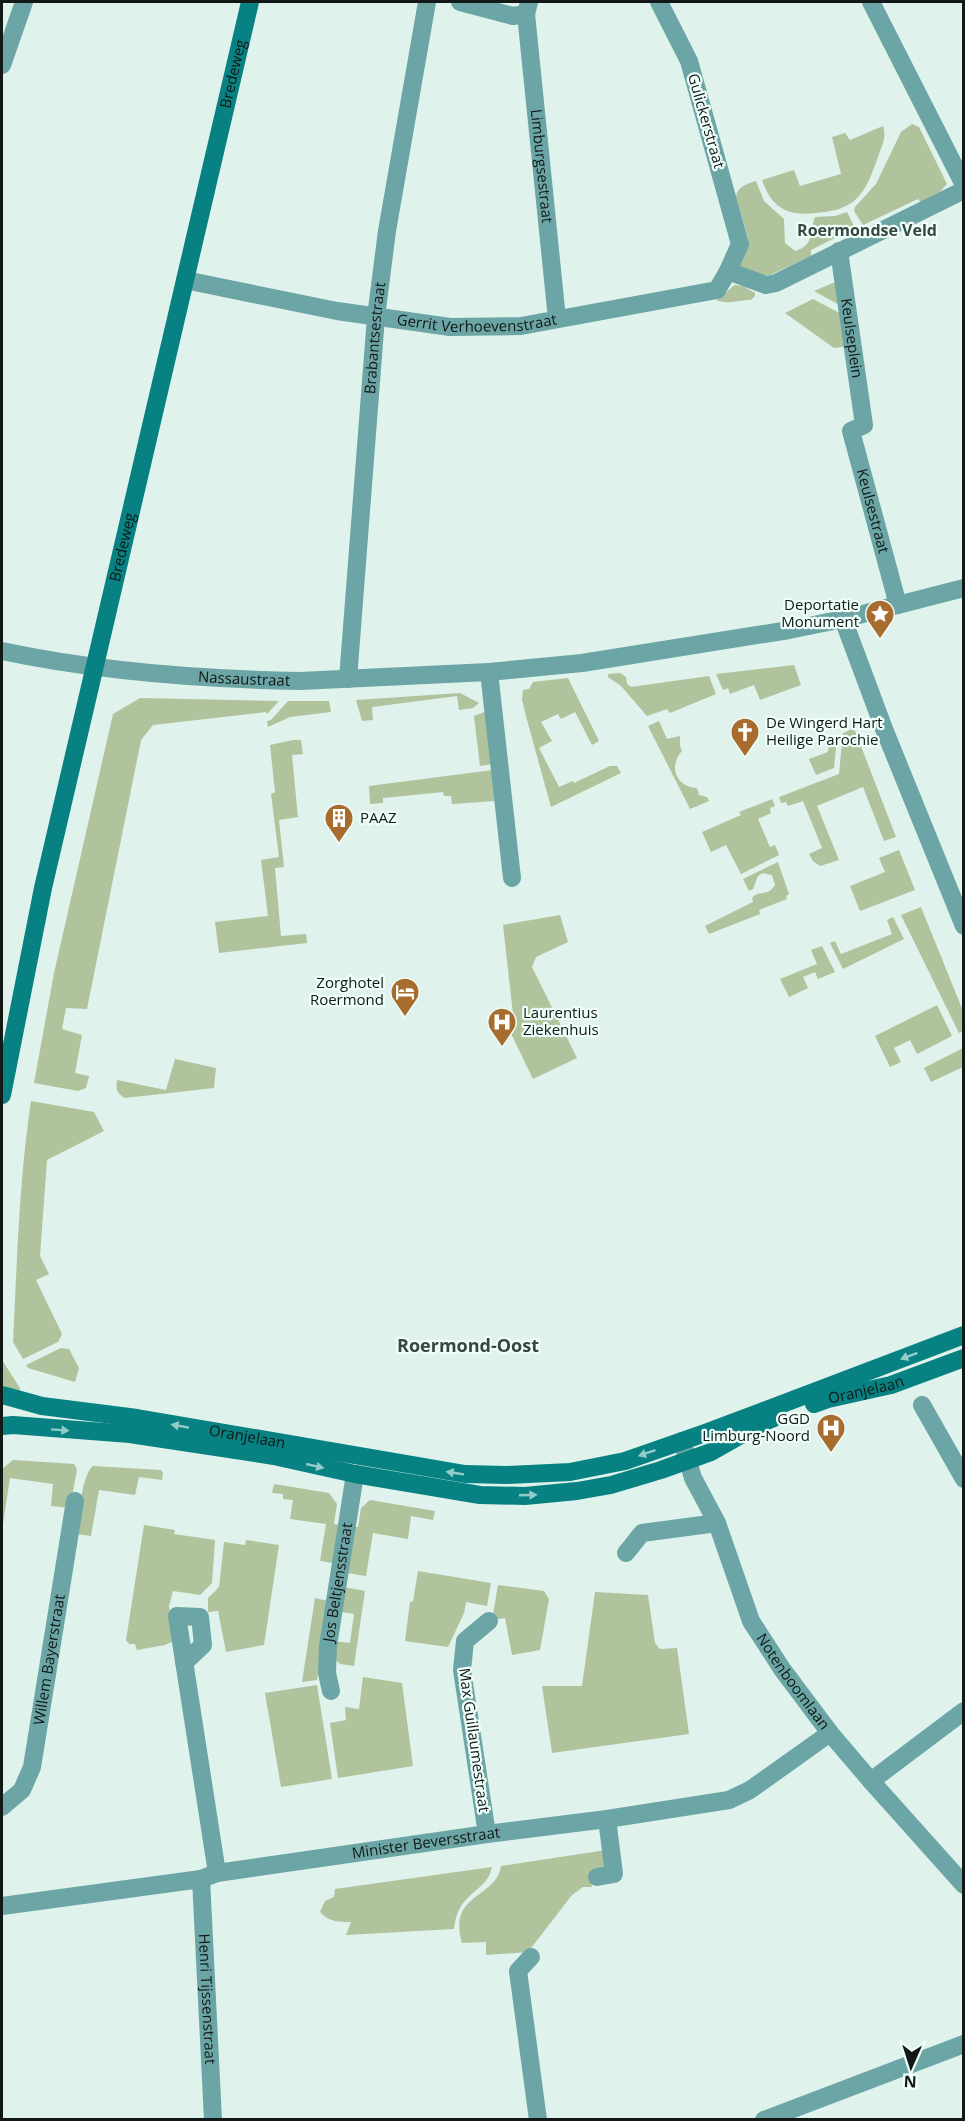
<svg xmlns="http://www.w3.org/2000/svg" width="965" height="2121" font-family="'Open Sans',sans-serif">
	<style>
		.green { fill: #b0c39d }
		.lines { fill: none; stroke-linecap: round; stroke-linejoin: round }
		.street { stroke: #6ba5a5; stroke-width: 18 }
		.secondary { stroke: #088182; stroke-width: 18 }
		.oneway { fill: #93ccc9 }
		.labels { text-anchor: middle; stroke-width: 4.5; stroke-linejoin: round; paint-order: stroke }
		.street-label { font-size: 15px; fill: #111816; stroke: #effef9 }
		.poi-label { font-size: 15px; fill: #111816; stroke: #effef9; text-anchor: end }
		.neighbourhood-label { font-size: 16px; font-weight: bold; fill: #374741; stroke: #effef9 }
		.quarter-label { font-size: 18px; font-weight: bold; fill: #374741; stroke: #effef9 }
	</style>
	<rect width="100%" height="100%" fill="#dff2eb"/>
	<!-- green -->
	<g class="green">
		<path d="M912,124L919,127L947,184L937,195L921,203L918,199L863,225L854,211L855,207L876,184L901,132Z"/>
		<path d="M883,126C887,138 882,145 878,157C872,173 867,190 854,201C845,208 834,211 824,212C792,217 773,212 762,180L794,170L800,186L841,174L832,137L845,133L850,140Z"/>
		<path d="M756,181L764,201L784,219L785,243L795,251C815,245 809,233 815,217L835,216L847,212L855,228L811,250V256L770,275H763L740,266L739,261L748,244V238L736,196C739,186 746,184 756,181Z"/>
		<path d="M840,280L843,307L814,291Z"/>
		<path d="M735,285L743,286L755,293V296L751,300C739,300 728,305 716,300C725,296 728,289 735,285Z"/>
		<path d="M813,299L845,316L849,346L834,348L785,313Z"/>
		<path d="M794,665L801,685L760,700L754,685L730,694L728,688L723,690L716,674Z"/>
		<path d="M620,673L626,677L627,684L631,687L709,676L716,694L670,713L667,709L647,716L621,686L608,677V674Z"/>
		<path d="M568,678L599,741L592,745L575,712L561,719L558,714L541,722L552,741L539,748L559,787L573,781L574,783L610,766H617L621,773L551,807L527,720L522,700L523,690L529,689L533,682Z"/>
		<path d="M460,693L479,703L473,708L459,710L457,696L372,707L373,720L362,721L356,700Z"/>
		<path d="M140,698L279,701L267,714L266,712L153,725L141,740L87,1009L66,1008L62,1029L82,1035L75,1073L89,1076L86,1088L78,1091L34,1083L54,973L113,714Z"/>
		<path d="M288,701H329L331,712L290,717L268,727L267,721L271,720Z"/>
		<path d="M487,711L493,764L480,766L474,716Z"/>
		<path d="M659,721L667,739L680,736V746L682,751C668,766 676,787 697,788L699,795L707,797L709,801L690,809L648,726Z"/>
		<path d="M854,728L896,837L884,841L863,787L817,806L839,860L820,866L813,861L809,854L822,848L803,801L788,806L786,802L781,803L779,797L839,774L843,733Z"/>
		<path d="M837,736L834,768L816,775L809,759L828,752L830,738Z"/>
		<path d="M293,740H301L303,754L292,755L298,817L279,820L284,867L275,868L281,936L306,934L307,943L219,953L215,922L268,916L261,860L279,857L271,794L275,792L270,745Z"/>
		<path d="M493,770L495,801L452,804L451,796H444L443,792L383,798V803L370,804L369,786Z"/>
		<path d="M772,799L775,806L770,808L771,813L758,819L770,847L775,845L779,855L741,874L726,845L711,852L702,832L741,815L739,812Z"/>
		<path d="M899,850L915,890L860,911L850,886L885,872L879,858Z"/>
		<path d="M778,862L789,894L786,896L787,899L759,910L760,914L709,934L705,926L753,902L752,898L755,895C764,891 769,895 775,885L772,875L763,873L758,876L753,889L749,891L743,879Z"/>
		<path d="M921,907L963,1011V1031L959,1033L901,915Z"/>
		<path d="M560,915L568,942L536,957L532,967L577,1058L533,1079L506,1023L505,1014H513L503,925Z"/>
		<path d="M893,917L904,939L843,969L830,943L835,941L841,954L892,934L887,920Z"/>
		<path d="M822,946L835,972L818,979L815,972L803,977L808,988L789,997L780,979L817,964L811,950Z"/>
		<path d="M937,1005L952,1036L917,1054L910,1040L894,1048L901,1062L890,1067L875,1036Z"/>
		<path d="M963,1048V1067L931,1082L924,1068Z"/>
		<path d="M175,1059L216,1068L214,1088L125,1098C116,1093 116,1089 117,1080L166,1090Z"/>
		<path d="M31,1101L94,1112L104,1131L47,1160L40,1256L49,1274L36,1280L62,1334L58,1342L23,1359L13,1342C17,1262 19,1181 31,1101Z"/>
		<path d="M61,1348L69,1349L79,1368L75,1382L28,1368L26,1365Z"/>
		<path d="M2,1360L20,1388V1395L2,1385Z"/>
		<path d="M13,1460L74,1464L77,1469L70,1508L51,1506L53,1484L10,1478L2,1530V1469Z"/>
		<path d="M93,1466L161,1470L163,1473L162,1480L139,1477L135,1495L99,1490L91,1536L76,1534C78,1519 82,1474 93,1466Z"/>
		<path d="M274,1484L329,1493L337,1504L334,1524L339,1525L333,1563L320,1561L326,1524L290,1519L293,1500L283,1499V1494L272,1493Z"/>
		<path d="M370,1500L435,1511L433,1520L411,1516L408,1539L373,1533L366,1576L347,1573L353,1527H358L361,1508Z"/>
		<path d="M144,1525L175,1530L174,1534L215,1540L212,1583L200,1595L173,1591L169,1606L174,1641L165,1645L137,1650L135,1644H129L126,1640Z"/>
		<path d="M246,1540L279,1545L264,1645L226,1652L218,1611L208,1612V1598L219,1587L224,1542L245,1545Z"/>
		<path d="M418,1571L491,1583L487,1606L466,1602L464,1613L448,1647L405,1641L410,1602L413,1601Z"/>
		<path d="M498,1585L544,1591L549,1599L540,1650L512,1655L505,1618L492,1620Z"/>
		<path d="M344,1587L365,1591L354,1666L340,1664L333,1657L334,1641L350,1643L354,1614L341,1612Z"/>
		<path d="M595,1592L648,1595L655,1643L660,1649L677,1648L689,1734L552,1753L542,1686H582Z"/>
		<path d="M315,1598L328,1601L317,1680L302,1682Z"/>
		<path d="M363,1677L402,1683L413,1766L338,1778L330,1723L346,1720L345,1707L359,1709Z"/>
		<path d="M317,1685L332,1779L281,1787L265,1693Z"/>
		<path d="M606,1850L608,1870L590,1873L592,1887H583L572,1895L528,1952L486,1955V1942L462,1943C447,1893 496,1899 501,1866Z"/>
		<path d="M492,1867C488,1885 476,1888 465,1901C458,1908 455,1919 454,1929L346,1935L351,1922C338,1922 329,1922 320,1912L325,1901L334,1897L335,1889Z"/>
	</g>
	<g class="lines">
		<!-- street -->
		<g class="street">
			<path d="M460,2L513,16L526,14L529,2"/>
			<path d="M871,2L964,185"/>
			<path id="s1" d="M526,14L557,319"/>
			<path d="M2,65L24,2"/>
			<path id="s2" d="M839,251L864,425L851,431L898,605"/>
			<path d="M728,271L766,285L776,283L964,190"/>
			<path id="s3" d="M185,280L337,311L450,327L521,326L717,290L728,271L740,244L689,61L659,2"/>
			<path d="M843,619L884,729L964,926"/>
			<path id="s4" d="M2,651C100,672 200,679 300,681L489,672L582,663L789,630L843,619L964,588"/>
			<path d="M489,672L512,878"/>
			<path id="s5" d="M348,679L376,317L387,231L427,2"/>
			<path d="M922,1405L964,1479"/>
			<path id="s6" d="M682,1441L693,1478L717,1523L751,1621L782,1669L830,1733L871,1781L964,1885"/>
			<path d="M626,1553L642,1533L717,1523"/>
			<path d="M184,1663L203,1645L200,1617L177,1616L217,1873"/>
			<path id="s7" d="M331,1691L327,1673L328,1646L355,1474"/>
			<path d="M871,1781L964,1711"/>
			<path id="s8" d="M2,1807L22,1790L32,1767L75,1501"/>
			<path d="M487,1834L462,1670L465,1641L489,1621"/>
			<path d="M597,1877L614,1874L607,1819"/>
			<path id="s9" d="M201,1879L213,2120"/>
			<path id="s10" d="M2,1906L201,1879L217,1873L487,1834L607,1819L729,1800L750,1790L830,1733"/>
			<path d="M531,1957L518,1971L538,2120"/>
			<path d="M764,2120L964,2044"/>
		</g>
		<!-- secondary -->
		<g class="secondary">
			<path id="s11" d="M2,1095L43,888L250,2"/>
			<path id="s12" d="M2,1395L42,1406L137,1418L465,1474L506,1475L570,1472L625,1461L708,1432L964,1335"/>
			<path id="s13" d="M814,1404L828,1399L891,1385L964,1358"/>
			<path d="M2,1426L13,1425L130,1434L274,1456L355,1474L480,1495L525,1496L577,1491L611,1485L661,1470L711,1452L762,1423L774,1418"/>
		</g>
	</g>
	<!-- one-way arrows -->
	<defs><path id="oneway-solid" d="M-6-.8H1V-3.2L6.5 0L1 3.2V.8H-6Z" transform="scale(1.5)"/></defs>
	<g class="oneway">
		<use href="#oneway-solid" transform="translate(909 1356) rotate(159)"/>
		<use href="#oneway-solid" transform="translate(180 1426) rotate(-170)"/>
		<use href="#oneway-solid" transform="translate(60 1430) rotate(4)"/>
		<use href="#oneway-solid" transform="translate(647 1453) rotate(161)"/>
		<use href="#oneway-solid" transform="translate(315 1466) rotate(13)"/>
		<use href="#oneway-solid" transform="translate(455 1473) rotate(-171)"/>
		<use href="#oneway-solid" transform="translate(528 1495) rotate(-2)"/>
	</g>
	<!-- icons -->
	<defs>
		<g id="sight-pin" transform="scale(1.5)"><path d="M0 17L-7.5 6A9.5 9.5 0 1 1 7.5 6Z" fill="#a76c2e" stroke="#effef9"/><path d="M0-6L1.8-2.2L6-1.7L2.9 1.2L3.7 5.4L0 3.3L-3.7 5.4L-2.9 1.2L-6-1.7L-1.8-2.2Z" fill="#fff"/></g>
		<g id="church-pin" transform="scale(1.5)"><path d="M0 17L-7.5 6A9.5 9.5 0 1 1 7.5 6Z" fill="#a76c2e" stroke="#effef9"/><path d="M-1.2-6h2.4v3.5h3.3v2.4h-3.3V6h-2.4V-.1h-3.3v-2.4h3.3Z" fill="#fff"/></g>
		<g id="building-pin" transform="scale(1.5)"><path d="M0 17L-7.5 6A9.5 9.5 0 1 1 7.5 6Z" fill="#a76c2e" stroke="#effef9"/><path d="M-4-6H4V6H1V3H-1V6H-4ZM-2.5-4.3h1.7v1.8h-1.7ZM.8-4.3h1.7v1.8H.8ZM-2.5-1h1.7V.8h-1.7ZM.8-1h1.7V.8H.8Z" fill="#fff"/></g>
		<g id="hotel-pin" transform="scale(1.5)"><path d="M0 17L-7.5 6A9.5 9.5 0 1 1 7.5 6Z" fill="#a76c2e" stroke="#effef9"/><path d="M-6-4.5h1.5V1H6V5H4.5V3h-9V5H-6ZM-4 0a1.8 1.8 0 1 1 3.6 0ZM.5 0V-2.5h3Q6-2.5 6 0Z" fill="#fff"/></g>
		<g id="hospital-pin" transform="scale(1.5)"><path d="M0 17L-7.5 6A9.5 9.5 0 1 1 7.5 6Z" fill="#a76c2e" stroke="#effef9"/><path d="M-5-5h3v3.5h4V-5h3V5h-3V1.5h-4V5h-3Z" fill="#fff"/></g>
	</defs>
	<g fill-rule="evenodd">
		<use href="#sight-pin" x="880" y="614"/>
		<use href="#church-pin" x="745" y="732"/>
		<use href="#building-pin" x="339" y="818"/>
		<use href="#hotel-pin" x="405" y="992"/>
		<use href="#hospital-pin" x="502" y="1022"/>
		<use href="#hospital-pin" x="831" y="1428"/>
	</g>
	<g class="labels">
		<!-- street labels -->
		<g class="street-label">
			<text dy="5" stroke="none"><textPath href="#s11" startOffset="1047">Bredeweg</textPath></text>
			<text transform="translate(706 121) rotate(74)" y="5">Gulickerstraat</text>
			<text dy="5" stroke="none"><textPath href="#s1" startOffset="153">Limburgsestraat</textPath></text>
			<text dy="5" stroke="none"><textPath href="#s3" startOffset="296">Gerrit Verhoevenstraat</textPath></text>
			<text dy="5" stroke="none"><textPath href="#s2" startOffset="88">Keulseplein</textPath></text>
			<text dy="5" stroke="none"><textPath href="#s5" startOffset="342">Brabantsestraat</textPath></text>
			<text dy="5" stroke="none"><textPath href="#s2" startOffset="273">Keulsestraat</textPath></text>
			<text dy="5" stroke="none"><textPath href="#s11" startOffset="561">Bredeweg</textPath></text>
			<text dy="5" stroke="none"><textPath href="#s4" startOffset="244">Nassaustraat</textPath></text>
			<text dy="5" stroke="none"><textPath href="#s13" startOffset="54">Oranjelaan</textPath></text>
			<text dy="5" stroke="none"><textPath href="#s12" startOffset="249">Oranjelaan</textPath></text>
			<text dy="5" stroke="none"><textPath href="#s7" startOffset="110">Jos Beltjensstraat</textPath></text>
			<text dy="5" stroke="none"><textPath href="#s8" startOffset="160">Willem Bayerstraat</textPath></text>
			<text dy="5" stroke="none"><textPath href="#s6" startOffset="267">Notenboomlaan</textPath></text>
			<text transform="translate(474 1740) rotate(82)" y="5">Max Guillaumestraat</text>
			<text dy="5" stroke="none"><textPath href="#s10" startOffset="429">Minister Beversstraat</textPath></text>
			<text dy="5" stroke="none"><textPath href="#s9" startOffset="120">Henri Tijssenstraat</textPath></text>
		</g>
		<!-- poi labels -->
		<g class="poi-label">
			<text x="859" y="610">Deportatie<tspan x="859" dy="17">Monument</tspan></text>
			<text x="766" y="728" text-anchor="start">De Wingerd Hart<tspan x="766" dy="17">Heilige Parochie</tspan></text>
			<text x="360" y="823" text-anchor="start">PAAZ</text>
			<text x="384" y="988">Zorghotel<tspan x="384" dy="17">Roermond</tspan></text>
			<text x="523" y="1018" text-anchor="start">Laurentius<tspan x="523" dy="17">Ziekenhuis</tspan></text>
			<text x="810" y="1424">GGD<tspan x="810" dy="17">Limburg-Noord</tspan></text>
		</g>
		<!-- neighbourhood labels -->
		<g class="neighbourhood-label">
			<text x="867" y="236">Roermondse Veld</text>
		</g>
		<!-- quarter labels -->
		<g class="quarter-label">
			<text x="468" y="1352">Roermond-Oost</text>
		</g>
	</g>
	<!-- border -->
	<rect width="965" height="2121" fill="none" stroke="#111816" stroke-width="6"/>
	<!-- north arrow -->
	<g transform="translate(911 2067) rotate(183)" stroke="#effef9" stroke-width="4.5" paint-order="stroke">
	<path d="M0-4.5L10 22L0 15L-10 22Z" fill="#111816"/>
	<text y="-9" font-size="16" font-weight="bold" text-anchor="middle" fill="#111816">N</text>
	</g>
</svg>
